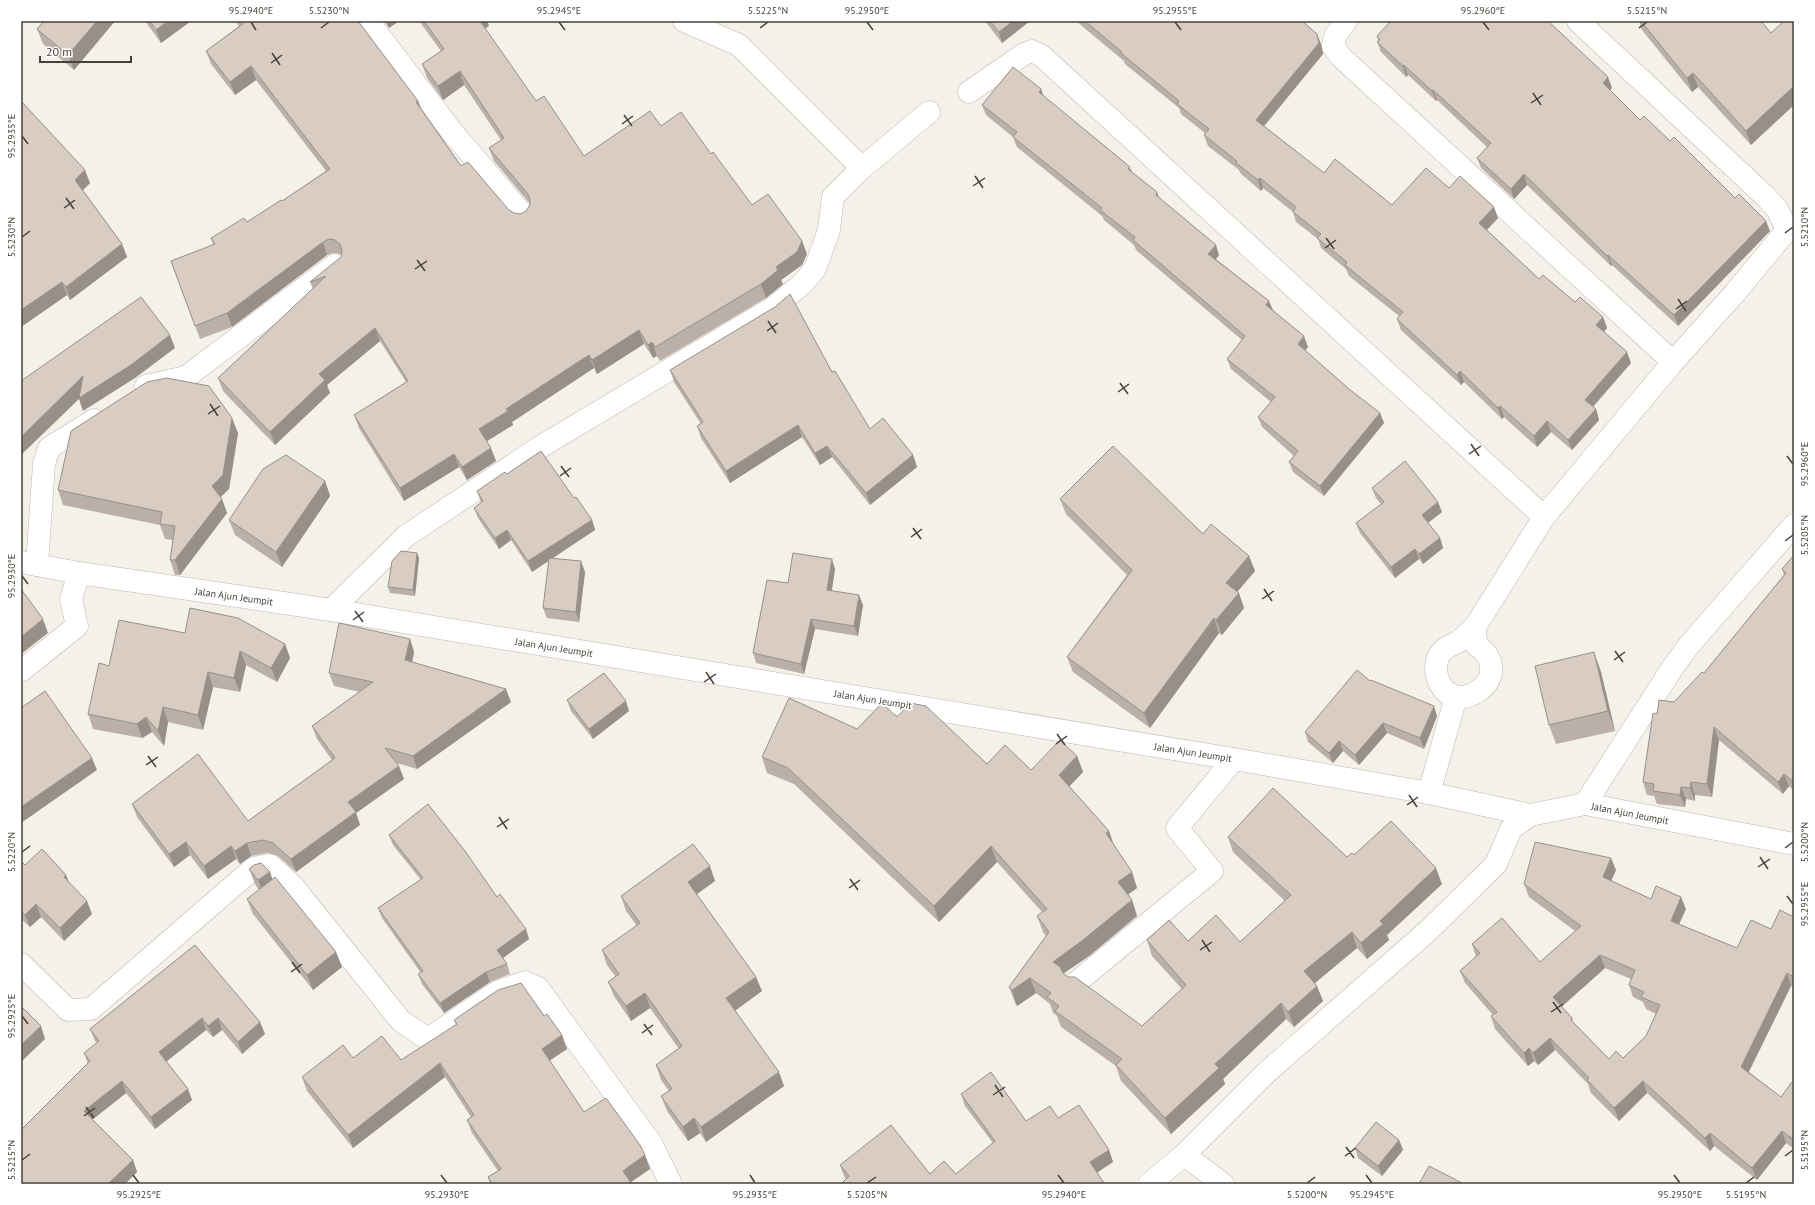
<svg xmlns="http://www.w3.org/2000/svg" width="1815" height="1205" font-family="'PT Sans',sans-serif">
	<style>
		.lines { fill: none; stroke-linecap: round; stroke-linejoin: round }
		.minor-casing { stroke: #c0b6ad; stroke-width: 23 }
		.minor { stroke: #fff; stroke-width: 22 }
		.wall { fill: #bbb0a8; fill-rule: evenodd }
		.shaded-wall { fill: #989088 }
		.building { fill: #d9cdc3; stroke: #989088; fill-rule: evenodd }
		.ticks { fill: none; stroke: #484038; stroke-width: 1.5 }
		.labels { text-anchor: middle; stroke-width: 3.5; stroke-linejoin: round; paint-order: stroke }
		.street-label { font-size: 10px; fill: #484038; stroke: #fff }
		.neatline { fill: none; stroke: #484038; stroke-width: 1.5 }
		.ticks-label { font-size: 10px; text-anchor: middle; fill: #484038 }
	</style>
	<rect width="100%" height="100%" fill="#f4f0ea"/>
	<g class="lines">
		<!-- minor casing -->
		<g class="minor-casing">
			<g id="minor">
				<path d="M368,21L453,133L523,215"/>
				<path d="M684,21L739,45L862,168"/>
				<path d="M1346,21L1335,36L1333,46L1341,57L1673,362"/>
				<path d="M969,92L1024,54L1032,51L1042,56L1544,517"/>
				<path d="M146,386L186,377L335,265"/>
				<path d="M21,562L79,573L331,610L1234,759L1429,793L1530,815L1585,804L1794,844"/>
				<path d="M37,565L44,464L49,448L94,420"/>
				<path d="M331,610L406,536L540,447L773,308L801,285L815,269L829,230L833,197L862,168L929,112"/>
				<path d="M1475,627L1544,517L1673,362L1734,294L1787,230L1777,209L1766,197L1578,21"/>
				<path d="M1475,627L1476,645C1522,676 1451,725 1437,676C1435,669 1436,658 1441,653C1445,647 1450,646 1456,643C1463,639 1469,632 1475,627Z"/>
				<path d="M21,671L77,626L71,599L79,573"/>
				<path d="M1429,793L1456,697"/>
				<path d="M1585,804L1673,667L1690,644L1794,525"/>
				<path d="M21,964L68,1010L91,1009L254,868L270,865L293,886L401,1021L428,1039L497,992L525,982L538,988L651,1143L671,1184"/>
				<path d="M1078,981L1212,871L1177,828L1234,759"/>
				<path d="M1184,1155L1223,1184"/>
				<path d="M1149,1184L1184,1155L1266,1073L1429,930L1496,864L1511,829L1530,815"/>
			</g>
		</g>
		<!-- minor -->
		<use href="#minor" class="minor"/>
	</g>
	<!-- wall -->
	<g class="wall">
		<path d="M44,21H115L74,70L43,44L37,29Z"/>
		<path d="M145,21H191L161,43Z"/>
		<path d="M235,21H358L418,101L421,108L461,166L509,210L514,213L520,214L526,211L530,205V204L494,161L489,148L501,140L464,85L443,100L427,78L422,64L441,51L419,21H487L489,26L485,28L536,101L584,156L661,126L711,154L752,205L802,241L807,254L802,265L781,280L783,284L766,298L660,361L657,356L653,358L644,344L597,374L594,368L512,422L513,425L487,441L496,461L467,480L459,467L404,501L359,428L354,415L406,382L380,341L327,385L330,393L275,445L223,391L218,378L313,289L310,282L341,257L342,255L340,254L334,253L327,255L232,327L200,339L171,261L213,245L211,238L247,222L282,201L326,171L256,80L235,95L211,64L206,51L239,26Z"/>
		<path d="M384,21H399L389,28Z"/>
		<path d="M985,21H1030L1002,43Z"/>
		<path d="M1076,21H1302L1321,44L1323,54L1264,126L1324,173L1392,205L1449,188L1498,218L1487,230L1539,279L1575,302L1603,317L1607,328L1604,332L1631,363L1593,407L1596,409L1599,420L1572,450L1551,432L1537,447L1504,417L1502,419L1464,382L1461,385L1401,330L1397,319L1399,316L1349,276L1346,269L1321,248L1318,239L1296,222L1293,212L1263,188L1261,191L1240,173L1239,170L1208,146L1204,135L1205,133L1181,114L1179,108L1125,64L1124,61Z"/>
		<path d="M1639,21H1761L1751,145L1698,87L1692,92L1642,30Z"/>
		<path d="M1377,36L1612,88L1610,90L1640,120L1670,141L1735,198L1770,231L1678,326L1612,265L1611,266L1527,185L1514,199L1481,168L1477,158L1487,147L1437,100L1436,101L1408,75L1406,77L1381,52L1377,42L1378,41Z"/>
		<path d="M1041,89L1043,96L1130,167L1132,172L1219,255L1216,259L1269,301L1273,310L1308,347L1305,351L1349,389L1380,413L1384,423L1324,496L1293,472L1289,462L1294,456L1262,427L1258,417L1271,402L1231,369L1227,359L1242,340L1136,250L1134,245L1104,220L1102,216L1017,147L1013,137L986,115L982,105Z"/>
		<path d="M21,101L90,183L83,190L122,244L127,257L70,300L67,295L21,327Z"/>
		<path d="M670,370L832,372L870,429L913,455L917,467L870,505L832,457L820,465L802,437L730,483L701,438L697,426L701,424L674,382Z"/>
		<path d="M238,433L229,489L221,497L227,513L180,575H175L170,560L173,540L165,539L160,525L63,505L58,490Z"/>
		<path d="M507,474L574,498L592,520L595,530L552,558L585,572L579,622L547,618L543,608L549,560L532,572L511,540L499,549L478,518L474,508L481,503L477,491Z"/>
		<path d="M325,481L330,496L282,567L235,535L229,520Z"/>
		<path d="M1372,488L1442,512L1428,523L1440,538L1443,548L1423,564L1419,559L1395,578L1360,533L1356,523L1381,504L1376,498Z"/>
		<path d="M1060,499L1203,534L1249,556L1255,571L1237,592L1244,608L1222,635L1219,633L1150,728L1073,672L1067,657L1127,575L1066,514Z"/>
		<path d="M1794,555V791L1789,786L1783,794L1719,740L1712,797L1695,795V801L1686,799L1685,807L1657,804L1654,796L1647,795L1643,782L1657,714L1674,702L1704,673L1784,575L1782,569Z"/>
		<path d="M419,558L415,596L390,593L388,587Z"/>
		<path d="M835,569L832,590L863,605L858,636L815,629L804,674L756,663L753,653L788,583Z"/>
		<path d="M410,639L414,652L412,662L511,702L417,769L397,763L404,779L356,813L360,825L296,872L278,856L268,853L251,856L240,864L236,859L208,879L190,855L174,867L137,817L132,804L248,821L332,760L317,739L312,726L360,692L334,686L329,673Z"/>
		<path d="M285,644L290,658L277,682L246,665L240,692L213,687L203,730L168,722L164,746L152,732L142,738L93,729L88,714L109,666Z"/>
		<path d="M1601,672L1615,731L1556,744L1549,725Z"/>
		<path d="M1370,681L1437,716L1424,749L1387,733L1359,765L1343,751L1333,763L1308,742L1305,732Z"/>
		<path d="M567,700L629,711L593,739L571,711Z"/>
		<path d="M897,717L987,764L1031,770L1077,756L1083,772L1069,786L1109,831L1114,846L1132,872L1137,888L1128,895L1132,900L1137,916L1089,956L1063,974L1142,1026L1182,989L1152,956L1147,940L1240,942L1285,901L1233,852L1228,837L1347,857L1354,855L1442,884L1387,935L1389,940L1367,959L1357,948L1315,983L1323,1001L1294,1027L1286,1019L1223,1079L1225,1084L1171,1134L1121,1081L1116,1066L1061,1027L1057,1016L1053,1013L1050,1004L1036,993L1017,1006L1015,1003L1009,987L1046,936L1043,932L1037,916L1042,912L997,862L939,922L794,784L767,773L762,757Z"/>
		<path d="M389,835L497,897L529,939L503,958L507,964L510,974L490,982L444,1013L422,984L418,974L421,973L382,918L378,908L421,880L393,845Z"/>
		<path d="M21,861L25,865L66,875L68,881L92,914L64,941L41,917L30,927L21,919Z"/>
		<path d="M249,869L270,872L272,879L336,952L342,967L313,990L253,914L247,899L259,890L255,884Z"/>
		<path d="M1616,870L1611,881L1651,899L1686,909L1679,924L1737,948L1771,929L1794,917V987L1791,986L1749,1072L1781,1097L1794,1083V1149L1786,1143L1757,1180L1714,1146L1710,1151L1647,1093L1619,1121L1591,1093L1588,1084L1555,1050L1538,1065L1534,1061L1528,1066L1495,1029L1491,1016L1493,1015L1465,983L1460,971L1476,957L1472,944L1540,962L1575,931L1529,897L1524,884ZM1605,968L1631,979L1629,985L1633,997L1643,1002L1646,1009L1656,1014L1646,1036L1623,1058L1609,1059L1574,1024L1572,1018L1562,1006Z"/>
		<path d="M715,881L697,894L762,991L735,1010L784,1086L706,1142L700,1133L688,1141L667,1111L661,1096L669,1091L661,1080L656,1065L679,1049L650,1008L631,1021L614,996L608,982L616,977L607,965L602,950L637,926L626,911L621,896Z"/>
		<path d="M195,945L265,1034L242,1054L222,1030L213,1037L206,1030L166,1062L188,1089L192,1100L155,1129L126,1093L92,1120L133,1160L137,1172L125,1184H21L88,1064L84,1053L97,1043L95,1041L90,1029Z"/>
		<path d="M544,1016L562,1035L567,1049L549,1061L584,1112L645,1155L650,1169L631,1182L632,1184H490L488,1177L498,1171L472,1133L467,1120L471,1117L445,1077L353,1148L307,1091L302,1077L353,1058L401,1060L456,1025L454,1020Z"/>
		<path d="M961,1094L1026,1121L1058,1118L1109,1150L1113,1162L1097,1172L1104,1184H841L846,1179L844,1176L840,1165L930,1174H956L993,1143L965,1106Z"/>
		<path d="M1399,1140L1403,1150L1382,1176L1358,1158L1355,1148Z"/>
	</g>
	<!-- shaded-wall -->
	<g class="shaded-wall">
		<path d="M97,21H115L74,70L68,55Z"/>
		<path d="M168,21H191L161,43L156,30Z"/>
		<path d="M386,21H399L389,28Z"/>
		<path d="M479,21H487L489,26L482,31Z"/>
		<path d="M1013,21H1030L1002,43L999,32Z"/>
		<path d="M1317,34L1321,44L1323,54L1260,131L1256,120Z"/>
		<path d="M1404,65L1408,75L1406,77L1403,66Z"/>
		<path d="M251,66L256,80L235,95L230,82Z"/>
		<path d="M460,71L464,85L443,100L438,86Z"/>
		<path d="M1693,73L1698,87L1692,92L1687,78Z"/>
		<path d="M1608,77L1612,88L1606,94L1603,83Z"/>
		<path d="M1794,86V105L1751,145L1746,131Z"/>
		<path d="M1041,89L1045,100L1039,92Z"/>
		<path d="M1433,90L1437,100L1436,101L1432,91Z"/>
		<path d="M418,101L423,114L416,102Z"/>
		<path d="M85,170L90,183L80,193L75,180Z"/>
		<path d="M1524,174L1527,185L1514,199L1511,189Z"/>
		<path d="M1260,178L1263,188L1261,191L1258,180Z"/>
		<path d="M1157,192L1161,203L1156,195Z"/>
		<path d="M1494,207L1498,218L1483,234L1479,223Z"/>
		<path d="M1766,221L1770,231L1678,326L1674,315Z"/>
		<path d="M802,241L807,254L802,265L781,280L783,284L766,298L761,284L776,267Z"/>
		<path d="M323,242L327,255L232,327L227,313Z"/>
		<path d="M122,244L127,257L70,300L66,287Z"/>
		<path d="M1216,245L1219,255L1212,264L1208,254Z"/>
		<path d="M1608,255L1612,265L1611,266L1607,256Z"/>
		<path d="M62,282L67,295L21,327V310Z"/>
		<path d="M1269,301L1273,311L1266,305Z"/>
		<path d="M1603,317L1607,328L1600,336L1596,325Z"/>
		<path d="M375,328L380,341L327,385L330,393L275,445L270,432L319,374Z"/>
		<path d="M639,330L644,344L597,374L592,360Z"/>
		<path d="M170,335L175,348L135,378L83,411L79,399L21,455V437L83,376Z"/>
		<path d="M1304,336L1308,347L1301,355L1298,344Z"/>
		<path d="M652,342L657,356L653,358L648,345Z"/>
		<path d="M1627,352L1631,363L1589,411L1585,400Z"/>
		<path d="M589,355L594,368L512,422L513,425L484,443L479,429L506,409Z"/>
		<path d="M1460,371L1464,382L1461,385L1457,375Z"/>
		<path d="M1500,406L1504,417L1502,419L1498,408Z"/>
		<path d="M1596,409L1599,420L1572,450L1568,440Z"/>
		<path d="M1380,413L1384,423L1324,496L1320,486Z"/>
		<path d="M232,418L238,433L229,489L217,500L212,486Z"/>
		<path d="M1547,421L1551,432L1537,447L1534,436Z"/>
		<path d="M798,425L802,437L730,483L726,471Z"/>
		<path d="M827,446L832,457L820,465L815,453Z"/>
		<path d="M491,448L496,461L467,480L462,467Z"/>
		<path d="M454,454L459,467L404,501L400,488Z"/>
		<path d="M913,455L917,467L870,505L866,493Z"/>
		<path d="M325,481L330,496L282,567L276,552Z"/>
		<path d="M222,499L227,513L180,575L175,560Z"/>
		<path d="M1438,502L1442,512L1425,525L1422,515Z"/>
		<path d="M592,520L595,530L532,572L528,561Z"/>
		<path d="M507,530L511,540L499,549L495,538Z"/>
		<path d="M1440,538L1443,548L1423,564L1419,554Z"/>
		<path d="M1415,549L1419,559L1395,578L1391,567Z"/>
		<path d="M417,553L419,558L415,596L413,590Z"/>
		<path d="M1249,556L1255,571L1232,598L1226,583Z"/>
		<path d="M832,559L835,569L830,600L827,590Z"/>
		<path d="M581,561L585,572L579,622L576,612Z"/>
		<path d="M1239,593L1244,608L1222,635L1216,620Z"/>
		<path d="M859,595L863,605L858,636L854,626Z"/>
		<path d="M1214,618L1219,633L1150,728L1144,713Z"/>
		<path d="M43,619L48,633L21,654V637Z"/>
		<path d="M811,619L815,629L804,674L801,664Z"/>
		<path d="M410,639L414,652L410,673L405,660Z"/>
		<path d="M285,644L290,658L277,682L271,668Z"/>
		<path d="M240,651L246,665L240,692L234,678Z"/>
		<path d="M1594,652L1601,672L1615,731L1608,711Z"/>
		<path d="M208,672L213,687L203,730L198,715Z"/>
		<path d="M506,689L511,702L417,769L413,756Z"/>
		<path d="M626,701L629,711L593,739L589,729Z"/>
		<path d="M1434,706L1437,716L1424,749L1420,738Z"/>
		<path d="M163,707L168,722L164,746L158,731Z"/>
		<path d="M146,717L152,732L142,738L137,724Z"/>
		<path d="M1383,723L1387,733L1359,765L1355,755Z"/>
		<path d="M1714,727L1719,740L1712,797L1707,784Z"/>
		<path d="M1339,741L1343,751L1333,763L1329,753Z"/>
		<path d="M1077,756L1083,772L1065,791L1059,775Z"/>
		<path d="M92,758L97,770L21,823V807Z"/>
		<path d="M399,766L404,779L356,813L360,825L296,872L291,859L348,802Z"/>
		<path d="M1784,774L1789,786L1783,794L1778,782Z"/>
		<path d="M1691,782L1695,795V801L1690,788Z"/>
		<path d="M1681,787L1686,799L1685,807L1680,795Z"/>
		<path d="M1109,831L1114,846L1106,833Z"/>
		<path d="M186,842L190,855L174,867L169,854Z"/>
		<path d="M247,843L251,856L240,864L235,851Z"/>
		<path d="M231,846L236,859L208,879L204,866Z"/>
		<path d="M991,846L997,862L939,922L934,906Z"/>
		<path d="M1611,858L1616,870L1607,890L1603,877Z"/>
		<path d="M710,866L715,881L694,896L688,882Z"/>
		<path d="M1436,868L1442,884L1387,935L1389,940L1367,959L1361,943L1380,921Z"/>
		<path d="M270,872L275,887L264,895L258,880Z"/>
		<path d="M1132,872L1137,888L1124,897L1118,882Z"/>
		<path d="M66,875L71,888L64,877Z"/>
		<path d="M1681,897L1686,909L1675,933L1671,921Z"/>
		<path d="M1132,900L1137,916L1089,956L1058,977L1053,962Z"/>
		<path d="M87,901L92,914L64,941L60,928Z"/>
		<path d="M36,904L41,917L30,927L25,915Z"/>
		<path d="M526,929L529,939L500,960L497,950Z"/>
		<path d="M1352,932L1357,948L1310,987L1304,971Z"/>
		<path d="M336,952L342,967L313,990L307,975Z"/>
		<path d="M1600,955L1605,968L1558,1010L1553,997Z"/>
		<path d="M486,972L490,982L444,1013L440,1003Z"/>
		<path d="M1787,973L1791,986L1745,1079L1741,1067Z"/>
		<path d="M756,977L762,991L732,1013L726,998Z"/>
		<path d="M1030,978L1036,993L1017,1006L1012,990Z"/>
		<path d="M1317,986L1323,1001L1294,1027L1288,1012Z"/>
		<path d="M645,993L650,1008L631,1021L626,1006Z"/>
		<path d="M1281,1003L1286,1019L1223,1079L1225,1084L1171,1134L1165,1118L1215,1064Z"/>
		<path d="M202,1018L206,1030L163,1064L159,1052Z"/>
		<path d="M218,1018L222,1030L213,1037L208,1026Z"/>
		<path d="M260,1022L265,1034L242,1054L238,1042Z"/>
		<path d="M41,1026L45,1039L21,1062V1045Z"/>
		<path d="M562,1035L567,1049L546,1063L542,1049Z"/>
		<path d="M1550,1038L1555,1050L1538,1065L1533,1053Z"/>
		<path d="M1529,1048L1534,1061L1528,1066L1524,1053Z"/>
		<path d="M440,1063L445,1077L353,1148L348,1135Z"/>
		<path d="M779,1072L784,1086L706,1142L701,1127Z"/>
		<path d="M122,1081L126,1093L88,1123L84,1111Z"/>
		<path d="M1643,1081L1647,1093L1619,1121L1614,1108Z"/>
		<path d="M188,1089L192,1100L155,1129L151,1117Z"/>
		<path d="M694,1118L700,1133L688,1141L683,1127Z"/>
		<path d="M1782,1131L1786,1143L1757,1180L1752,1168Z"/>
		<path d="M1710,1133L1714,1146L1710,1151L1705,1138Z"/>
		<path d="M1399,1140L1403,1150L1382,1176L1378,1166Z"/>
		<path d="M1109,1150L1113,1162L1095,1174L1090,1162Z"/>
		<path d="M645,1155L650,1169L628,1184L623,1171Z"/>
		<path d="M133,1160L137,1172L125,1184H108Z"/>
	</g>
	<!-- building -->
	<g class="building">
		<path d="M44,21H97L68,55L37,29Z"/>
		<path d="M150,21H168L156,30Z"/>
		<path d="M241,21H358L418,101L416,102L461,166L468,162L509,210L514,213L520,214L526,211L530,205V199L528,194L489,148L504,138L460,71L438,86L422,64L444,49L424,21H480L536,101L544,96L584,156L650,111L661,126L681,112L711,154L713,152L752,205L768,194L802,241L797,252L776,267L778,270L761,284L655,347L652,342L648,345L639,330L592,360L589,355L506,409L508,411L479,429L491,448L462,467L454,454L400,488L354,415L408,381L375,328L319,374L325,380L270,432L218,378L326,276L310,282L341,257L342,250L340,244L335,240L329,239L323,242L227,313L195,326L171,261L215,244L211,238L244,218L247,222L281,200L282,201L330,169L251,66L230,82L206,51L243,24Z"/>
		<path d="M990,21H1013L999,32Z"/>
		<path d="M1085,21H1302L1317,34L1319,43L1256,120L1324,173L1335,159L1392,205L1426,168L1449,188L1460,176L1494,207L1479,223L1539,279L1543,275L1575,302L1580,297L1603,317L1596,325L1627,352L1585,400L1596,409L1568,440L1547,421L1534,436L1500,406L1498,408L1460,371L1457,375L1397,319L1403,312L1345,265L1347,262L1317,238L1321,234L1293,212L1296,207L1260,178L1258,180L1236,163L1237,161L1204,135L1209,129L1177,104L1179,101L1121,53L1122,52Z"/>
		<path d="M1391,21H1548L1608,77L1603,83L1640,120L1644,116L1670,141L1674,137L1735,198L1739,194L1766,221L1674,315L1608,255L1607,256L1524,174L1511,189L1477,158L1491,143L1433,90L1432,91L1404,65L1403,66L1377,42L1380,40L1377,36Z"/>
		<path d="M1641,21H1761L1771,33L1784,21H1794V86L1746,131L1693,73L1687,78Z"/>
		<path d="M1013,67L1041,89L1039,92L1130,167L1128,169L1157,192L1156,195L1216,245L1208,254L1269,301L1266,305L1304,336L1298,344L1349,389L1380,413L1320,486L1289,462L1298,451L1258,417L1275,397L1227,359L1245,336L1133,240L1135,237L1100,210L1102,208L1013,137L1017,132L982,105Z"/>
		<path d="M21,101L85,170L75,180L122,244L66,287L62,282L21,310Z"/>
		<path d="M790,294L832,372L835,371L870,429L883,418L913,455L866,493L827,446L815,453L798,425L726,471L697,426L703,422L670,370L775,307Z"/>
		<path d="M141,297L170,335L131,365L79,398L83,376L21,437V381Z"/>
		<path d="M167,378L209,386L232,418L223,475L212,486L222,499L175,560H170L175,526L160,524L162,512L58,490L71,431L147,382Z"/>
		<path d="M1113,446L1203,534L1211,524L1249,556L1226,583L1239,593L1216,620L1214,618L1144,713L1067,657L1132,570L1060,499Z"/>
		<path d="M541,451L574,498L576,497L592,520L528,561L507,530L495,538L474,508L483,501L477,491L505,472L507,474Z"/>
		<path d="M286,455L325,481L276,552L229,520L263,469Z"/>
		<path d="M1405,461L1438,502L1422,515L1440,538L1419,554L1415,549L1391,567L1356,523L1384,502L1372,488Z"/>
		<path d="M401,551L417,553L413,590L388,587L392,561Z"/>
		<path d="M793,553L832,559L827,590L859,595L854,626L811,619L801,664L753,653L767,580L788,583Z"/>
		<path d="M1794,555V782L1784,774L1778,782L1714,727L1707,784L1691,782L1690,788L1681,787L1680,795L1653,791L1654,784L1643,782L1653,713L1657,714L1659,700L1674,702L1702,672L1704,673L1786,573L1782,569Z"/>
		<path d="M549,558L581,561L576,612L543,608Z"/>
		<path d="M21,589L43,619L21,637Z"/>
		<path d="M190,608L238,618L285,644L271,668L240,651L234,678L208,672L198,715L163,707L158,731L146,717L137,724L88,714L99,663L109,666L119,620L185,633Z"/>
		<path d="M339,623L410,639L405,660L506,689L413,756L385,748L399,766L348,802L356,812L291,859L273,843L263,840L247,843L235,851L231,846L204,866L186,842L169,854L132,804L198,754L248,821L335,758L312,726L373,682L329,673Z"/>
		<path d="M1594,652L1608,711L1549,725L1535,666Z"/>
		<path d="M1357,670L1370,681L1371,680L1434,706L1420,738L1383,723L1355,755L1339,741L1329,753L1305,732Z"/>
		<path d="M604,673L626,701L589,729L567,700Z"/>
		<path d="M45,691L92,758L21,807V708Z"/>
		<path d="M789,698L857,729L882,703L897,717L910,703L926,706L987,764L1005,745L1031,770L1060,740L1077,756L1059,775L1109,831L1106,833L1132,872L1118,882L1132,900L1083,940L1053,962L1060,967L1063,973L1068,977H1075L1142,1026L1186,985L1147,940L1169,920L1188,941L1216,915L1240,942L1291,895L1228,837L1273,788L1347,857L1352,853L1354,855L1391,821L1436,868L1380,921L1383,924L1361,943L1352,932L1304,971L1317,986L1288,1012L1281,1003L1215,1064L1219,1068L1165,1118L1116,1065L1122,1059L1055,1011L1059,1006L1047,997L1051,993L1030,978L1012,990L1009,987L1049,932L1037,916L1047,909L991,846L934,906L788,768L762,757Z"/>
		<path d="M428,804L465,851L497,897L500,894L526,929L497,950L507,964L486,972L440,1003L418,974L423,971L378,908L423,878L389,835Z"/>
		<path d="M1535,842L1611,858L1603,877L1651,899L1656,886L1681,897L1671,921L1737,948L1751,920L1771,929L1780,910L1794,917V977L1787,973L1741,1067L1781,1097L1792,1082L1794,1083V1138L1793,1139L1782,1131L1752,1168L1710,1133L1705,1138L1643,1081L1614,1108L1587,1080L1589,1078L1550,1038L1533,1053L1529,1048L1524,1053L1491,1016L1497,1012L1460,971L1480,953L1472,944L1502,918L1540,962L1581,926L1524,884ZM1600,955L1635,970L1629,985L1644,992L1641,997L1660,1005L1646,1036L1623,1058L1616,1051L1609,1059L1571,1020L1572,1018L1553,997Z"/>
		<path d="M693,844L710,866L688,882L756,977L726,998L779,1072L701,1127L694,1118L683,1127L661,1096L672,1089L656,1065L682,1046L645,993L626,1006L608,982L619,974L602,950L640,923L621,896Z"/>
		<path d="M42,849L66,875L64,877L87,901L60,928L36,904L25,915L21,911V861L25,865Z"/>
		<path d="M261,863L270,872L258,880L249,869L254,865Z"/>
		<path d="M275,877L336,952L307,975L247,899Z"/>
		<path d="M195,945L260,1022L238,1042L218,1018L208,1026L202,1018L159,1052L188,1089L151,1117L122,1081L84,1111L133,1160L108,1184H21V1130L90,1061L84,1053L99,1041L90,1029Z"/>
		<path d="M521,983L544,1016L547,1014L562,1035L542,1049L584,1112L606,1098L640,1145L645,1155L623,1171L632,1184H492L488,1177L501,1169L467,1120L474,1115L440,1063L348,1135L302,1077L343,1045L353,1058L382,1036L401,1060L457,1024L454,1020L498,990Z"/>
		<path d="M21,1006L41,1026L21,1045Z"/>
		<path d="M991,1072L1026,1121L1050,1106L1058,1118L1079,1105L1109,1150L1090,1162L1104,1183L1103,1184H841L849,1176L840,1165L891,1125L930,1174L944,1161L956,1174L995,1141L961,1094Z"/>
		<path d="M1376,1122L1399,1140L1378,1166L1355,1148Z"/>
		<path d="M1429,1166L1464,1184H1419Z"/>
	</g>
	<!-- ticks -->
	<path class="ticks" d="M251,22L256,30M559,22L565,30M867,22L873,30M1175,22L1181,30M1483,22L1489,30M321,28L329,22M760,28L768,22M1639,28L1647,22M272,53L280,65M271,63L282,55M1533,93L1541,105M1531,103L1543,95M624,115L632,126M622,124L633,116M22,136L28,144M975,176L983,188M973,186L985,178M66,198L74,209M64,208L75,200M1785,233L1793,227M22,237L30,231M1326,238L1334,249M1325,248L1336,240M417,260L425,271M415,269L427,261M1678,299L1686,311M1676,309L1687,301M768,321L776,333M767,331L778,323M1120,383L1128,394M1118,392L1129,384M210,404L218,416M208,414L220,406M1471,444L1479,456M1469,454L1481,446M1787,456L1793,464M561,466L569,477M560,476L571,468M913,528L921,539M911,537L922,529M1785,541L1793,535M22,576L28,584M1264,589L1272,601M1262,599L1274,591M355,611L363,622M353,620L364,612M1615,651L1623,662M1614,660L1625,652M706,672L714,684M704,682L716,674M1057,734L1065,745M1056,744L1067,736M148,756L156,767M146,765L158,757M1409,795L1417,807M1407,805L1418,797M499,817L507,829M497,827L509,819M1785,848L1793,842M22,852L30,846M1760,857L1768,869M1758,867L1770,859M850,879L858,890M849,888L860,880M1787,896L1793,904M1202,940L1210,952M1200,950L1212,942M292,962L300,973M291,972L302,964M1553,1002L1561,1013M1551,1012L1563,1004M22,1016L28,1024M644,1024L652,1035M642,1033L653,1025M995,1085L1003,1097M993,1095L1005,1087M86,1107L94,1118M84,1116L95,1108M1346,1147L1354,1158M1345,1156L1356,1148M1785,1156L1793,1150M22,1160L30,1154M133,1175L139,1183M441,1175L447,1183M750,1175L755,1183M1058,1175L1064,1183M1366,1175L1372,1183M1674,1175L1680,1183M867,1183L876,1177M1307,1183L1315,1177M1746,1183L1754,1177"/>
	<g class="labels">
		<!-- street labels -->
		<g class="street-label">
			<text transform="translate(234 596) rotate(8)" y="4">Jalan Ajun Jeumpit</text>
			<text transform="translate(554 647) rotate(9)" y="4">Jalan Ajun Jeumpit</text>
			<text transform="translate(873 699) rotate(9)" y="4">Jalan Ajun Jeumpit</text>
			<text transform="translate(1193 752) rotate(9)" y="4">Jalan Ajun Jeumpit</text>
			<text transform="translate(1630 813) rotate(11)" y="4">Jalan Ajun Jeumpit</text>
		</g>
	</g>
	<!-- border -->
	<rect width="1815" height="1205" fill="none" stroke="#ffffff" stroke-width="44"/>
	<!-- scale -->
	<path d="M40 56v6h91v-6" fill="none" stroke="#484038" stroke-width="2"/>
	<text x="46" y="56" font-size="12" fill="#484038" stroke="#ffffff" stroke-width="3" paint-order="stroke">20 m</text>
	<rect x="22" y="22" width="1771" height="1161" class="neatline"/>
	<g class="ticks-label">
		<text x="251" y="14">95.2940°E</text>
		<text x="329" y="14">5.5230°N</text>
		<text x="559" y="14">95.2945°E</text>
		<text x="768" y="14">5.5225°N</text>
		<text x="867" y="14">95.2950°E</text>
		<text x="1175" y="14">95.2955°E</text>
		<text x="1483" y="14">95.2960°E</text>
		<text x="1647" y="14">5.5215°N</text>
		<text transform="translate(11 136) rotate(-90)" y="4">95.2935°E</text>
		<text transform="translate(1804 227) rotate(-90)" y="4">5.5210°N</text>
		<text transform="translate(11 237) rotate(-90)" y="4">5.5230°N</text>
		<text transform="translate(1804 464) rotate(-90)" y="4">95.2960°E</text>
		<text transform="translate(1804 535) rotate(-90)" y="4">5.5205°N</text>
		<text transform="translate(11 576) rotate(-90)" y="4">95.2930°E</text>
		<text transform="translate(1804 842) rotate(-90)" y="4">5.5200°N</text>
		<text transform="translate(11 852) rotate(-90)" y="4">5.5220°N</text>
		<text transform="translate(1804 904) rotate(-90)" y="4">95.2955°E</text>
		<text transform="translate(11 1016) rotate(-90)" y="4">95.2925°E</text>
		<text transform="translate(1804 1150) rotate(-90)" y="4">5.5195°N</text>
		<text transform="translate(11 1160) rotate(-90)" y="4">5.5215°N</text>
		<text x="139" y="1198">95.2925°E</text>
		<text x="447" y="1198">95.2930°E</text>
		<text x="755" y="1198">95.2935°E</text>
		<text x="867" y="1198">5.5205°N</text>
		<text x="1064" y="1198">95.2940°E</text>
		<text x="1307" y="1198">5.5200°N</text>
		<text x="1372" y="1198">95.2945°E</text>
		<text x="1680" y="1198">95.2950°E</text>
		<text x="1746" y="1198">5.5195°N</text>
	</g>
</svg>
